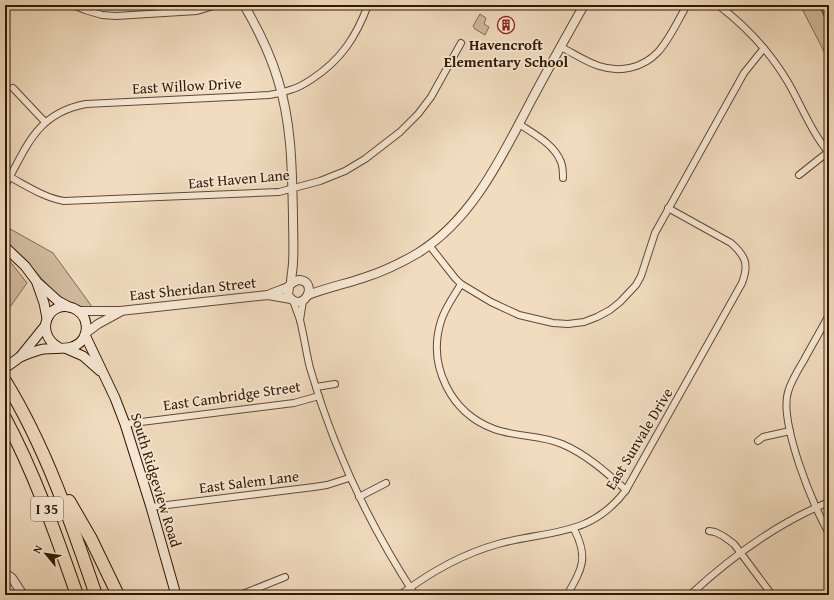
<svg xmlns="http://www.w3.org/2000/svg" width="834" height="600" font-family="'Gentium Book Plus',serif">
	<style>
		.green { fill: #d1bb9f; stroke: #826a51 }
		.lines { fill: none; stroke-linecap: round; stroke-linejoin: round }
		.stream { stroke: #7e654d; stroke-width: 2 }
		.minor-casing { stroke: #624932; stroke-width: 8 }
		.tertiary-casing { stroke: #624932; stroke-width: 10 }
		.secondary-casing { stroke: #331803; stroke-width: 11 }
		.motorway-casing { stroke: #331803; stroke-width: 14 }
		.minor { stroke: #f6e8d5; stroke-width: 6 }
		.tertiary { stroke: #f6e8d5; stroke-width: 8 }
		.secondary { stroke: #f6e8d5; stroke-width: 9 }
		.motorway { stroke: #f1dcbf; stroke-width: 12 }
		.labels { text-anchor: middle; stroke-width: 3.5; stroke-linejoin: round; paint-order: stroke }
		.shield { fill: #f6e8d5; stroke: #6e5642; stroke-width: 1 }
		.shield-label { font-size: 14px; font-weight: bold; fill: #331803 }
		.poi-label { font-size: 15px; font-weight: bold; fill: #331803; stroke: #f6e8d5 }
		.street-label { font-size: 15px; fill: #331803; stroke: #f6e8d5 }
	</style>
	<rect width="100%" height="100%" fill="#f1dcbf"/>
	<filter id="stains"><feTurbulence type="fractalNoise" baseFrequency=".005" numOctaves="4"/><feColorMatrix values="0 0 0 0 .2 0 0 0 0 .09 0 0 0 0 .02 0 0 0 .5 -.17"/></filter>
	<radialGradient id="worn" r=".72"><stop offset=".6" stop-color="#630" stop-opacity="0"/><stop offset="1" stop-color="#630" stop-opacity=".3"/></radialGradient>
	<!-- green -->
	<g class="green">
		<path d="M800,5H829V61Z"/>
		<path d="M480,14L486,18L484,24L489,27L485,35L475,29L473,26Z"/>
		<path d="M5,226L53,253L93,308L78,307L65,302L50,288L23,257L5,242Z"/>
		<path d="M5,255L27,283L5,314Z"/>
	</g>
	<g class="lines">
		<!-- stream -->
		<path class="stream" d="M819,5L829,25"/>
		<!-- minor casing -->
		<g class="minor-casing">
			<g id="minor">
				<path d="M73,5L85,10L102,15L116,16L197,11L217,5"/>
				<path d="M718,5C747,27 771,53 789,84C802,107 812,133 829,153"/>
				<path d="M561,47C573,53 586,62 599,66C620,73 643,68 658,52C670,39 678,20 687,5"/>
				<path d="M13,88L45,122"/>
				<path d="M519,124C534,134 554,144 561,162C563,167 563,173 563,178"/>
				<path d="M799,175L828,152"/>
				<path d="M10,177C27,186 45,198 64,201L279,192L320,181L345,171L365,159L400,132L418,114L431,97L461,43"/>
				<path d="M5,186C27,146 37,113 86,104L269,95C277,94 285,92 293,89C300,87 306,83 312,79C341,60 356,37 368,5"/>
				<path d="M429,245L455,278L461,284L491,302L519,315L553,323L568,324L584,322L597,317L610,310L620,302L636,285L641,276L655,233L744,73L764,48"/>
				<path d="M461,284C454,296 445,308 441,321C427,366 451,413 494,429C516,437 541,435 562,444C586,454 607,473 626,490"/>
				<path d="M293,300C295,307 298,314 300,320C304,336 306,352 310,368C334,451 368,523 415,595"/>
				<path d="M829,315C821,330 812,345 804,360C798,370 791,381 788,392C779,422 813,507 829,533"/>
				<path d="M300,320L303,301"/>
				<path d="M316,387L335,384"/>
				<path d="M125,424L294,403L319,396"/>
				<path d="M758,441L763,437L790,431"/>
				<path d="M359,497L386,483"/>
				<path d="M151,507L314,487L327,485L349,478"/>
				<path d="M709,531L715,532L723,536L734,544L772,595"/>
				<path d="M240,595L285,577"/>
				<path d="M400,595C429,573 462,554 498,544C548,530 590,538 626,490L742,283C749,265 746,256 731,243L668,208"/>
				<path d="M567,595C582,569 589,558 574,529"/>
				<path d="M690,595C731,557 777,523 829,502"/>
			</g>
		</g>
		<!-- tertiary casing -->
		<g class="tertiary-casing">
			<g id="tertiary">
				<path d="M244,5C258,29 270,53 278,80C292,124 292,171 293,216C293,232 294,247 293,262C293,269 291,276 291,283"/>
				<path d="M268,295C274,292 281,290 286,288C291,285 293,280 300,280C320,283 302,316 288,295L289,287"/>
				<path d="M308,295C326,288 345,284 363,278C382,272 401,263 418,253C473,219 502,156 531,101C548,69 566,37 584,5"/>
				<path d="M78,311H120L268,295L291,299"/>
				<path d="M86,333L98,324L120,312"/>
				<path d="M5,573L12,578L23,595"/>
			</g>
		</g>
		<!-- secondary casing -->
		<g class="secondary-casing">
			<g id="secondary">
				<path d="M5,247L25,266L37,282L58,301L69,307"/>
				<path d="M37,283L44,303L47,318"/>
				<path d="M85,335L115,398L125,424L151,507L176,595"/>
				<path d="M67,349L83,356L100,371"/>
				<path d="M20,357C28,354 36,350 44,349C58,347 74,352 83,339C86,334 87,330 86,324C85,317 80,311 73,308C48,299 34,333 58,347"/>
				<path d="M5,368L20,357L45,326"/>
			</g>
		</g>
		<!-- motorway casing -->
		<g class="motorway-casing">
			<g id="motorway">
				<path d="M5,381C46,448 71,522 96,595"/>
				<path d="M5,418C35,474 56,535 77,595"/>
				<path d="M69,501L91,539L118,595"/>
			</g>
		</g>
		<!-- minor -->
		<use href="#minor" class="minor"/>
		<!-- tertiary -->
		<use href="#tertiary" class="tertiary"/>
		<!-- secondary -->
		<use href="#secondary" class="secondary"/>
		<!-- motorway -->
		<use href="#motorway" class="motorway"/>
	</g>
	<!-- icons -->
	<defs>
		<g id="building-ring" transform="scale(0.9)"><circle r="9.5" fill="#f6e8d5" stroke="#8f2418" stroke-width="1.5"/><path d="M-4-6H4V6H1V3H-1V6H-4ZM-2.5-4.3h1.7v1.8h-1.7ZM.8-4.3h1.7v1.8H.8ZM-2.5-1h1.7V.8h-1.7ZM.8-1h1.7V.8H.8Z" fill="#8f2418"/></g>
	</defs>
	<g fill-rule="evenodd">
		<use href="#building-ring" x="506" y="25"/>
	</g>
	<g class="labels">
		<!-- shield labels -->
		<rect class="shield" x="31" y="497" width="32" height="24" rx="3"/>
		<g class="shield-label">
			<text x="47" y="514">I 35</text>
		</g>
		<!-- poi labels -->
		<g class="poi-label">
			<text x="506" y="50">Havencroft<tspan x="506" dy="17">Elementary School</tspan></text>
		</g>
		<!-- street labels -->
		<g class="street-label">
			<text transform="translate(187 86) rotate(-3)" y="5">East Willow Drive</text>
			<text transform="translate(239 179) rotate(-5)" y="5">East Haven Lane</text>
			<text transform="translate(193 289) rotate(-6)" y="5">East Sheridan Street</text>
			<text transform="translate(232 396) rotate(-8)" y="5">East Cambridge Street</text>
			<text transform="translate(639 439) rotate(-59)" y="5">East Sunvale Drive</text>
			<text transform="translate(156 480) rotate(73)" y="5">South Ridgeview Road</text>
			<text transform="translate(249 482) rotate(-7)" y="5">East Salem Lane</text>
		</g>
	</g>
	<!-- margin -->
	<rect width="834" height="600" fill="none" stroke="#f1dcbf" stroke-width="20"/>
	<rect x="6" y="6" width="822" height="588" fill="none" stroke="#331803" stroke-width="2"/>
	<rect x="10" y="10" width="814" height="580" fill="none" stroke="#331803"/>
	<!-- north arrow -->
	<g transform="translate(46 554) rotate(299)" stroke="#f6e8d5" stroke-width="3" paint-order="stroke">
	<path d="M0-3L7 15L0 10L-7 15Z" fill="#331803"/>
	<text y="-6" font-size="11" font-weight="bold" text-anchor="middle" fill="#331803">N</text>
	</g>
	<rect width="100%" height="100%" filter="url(#stains)"/>
	<rect width="100%" height="100%" fill="url(#worn)"/>
</svg>
